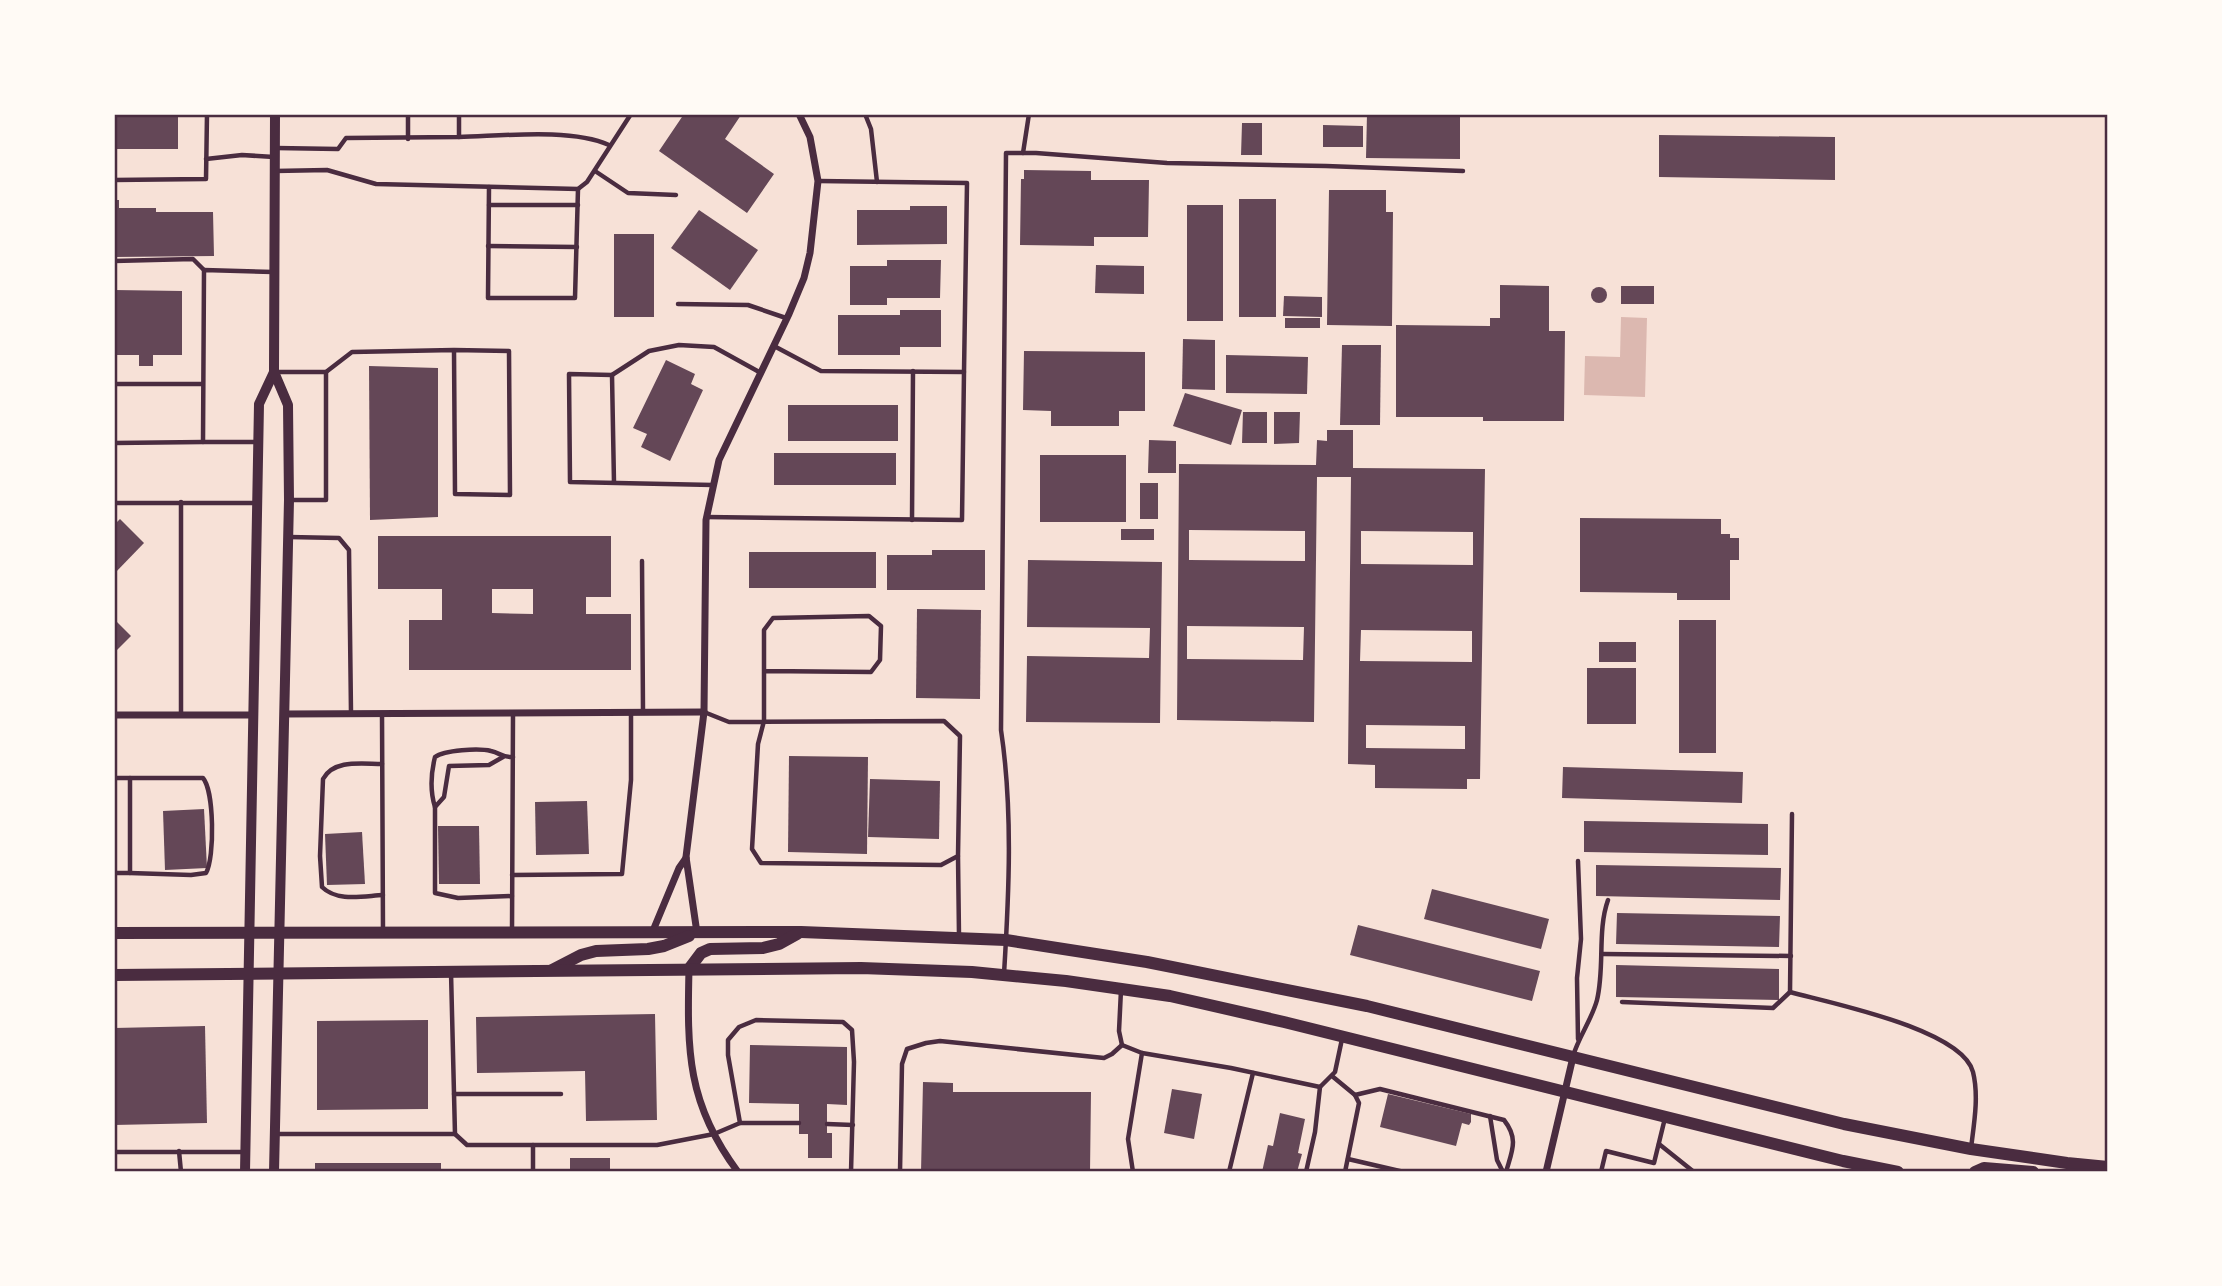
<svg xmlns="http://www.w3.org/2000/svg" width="2222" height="1286" font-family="Ubuntu,sans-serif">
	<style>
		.water { fill: #dcb8b0 }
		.building { fill: #644757; fill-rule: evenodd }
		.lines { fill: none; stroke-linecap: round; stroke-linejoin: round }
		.service { stroke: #4a2c40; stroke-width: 4.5 }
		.minor { stroke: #4a2c40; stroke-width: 7 }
		.tertiary { stroke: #4a2c40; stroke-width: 10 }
		.secondary { stroke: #4a2c40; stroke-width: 12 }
		.neatline { fill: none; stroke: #4a2c40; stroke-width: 2.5 }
	</style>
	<rect width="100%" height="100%" fill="#f7e1d7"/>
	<!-- water -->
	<path class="water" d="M1621,317L1647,318L1645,397L1584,395L1585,356L1620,357Z"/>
	<!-- building -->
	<g class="building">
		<rect x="114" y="114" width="64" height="35"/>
		<path d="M684,114L741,115L725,139L774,174L747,213L659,151Z"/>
		<path d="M1367,114H1460V159L1366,158Z"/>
		<path d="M1242,123H1262V155H1241Z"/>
		<path d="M1323,125L1363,126V147H1323Z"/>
		<path d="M1659,135L1835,137V180L1659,177Z"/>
		<path d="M1024,170L1091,171V180H1149L1148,237H1094V246L1020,245L1021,179H1024Z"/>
		<path d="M1329,190H1386V212H1393L1392,326L1327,325Z"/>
		<rect x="1239" y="199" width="37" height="118"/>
		<path d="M114,200H119V208H156V212H213L214,256L114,257Z"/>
		<rect x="1187" y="205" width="36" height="116"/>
		<path d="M910,206H947V244L857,245V210H910Z"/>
		<path d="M699,210L758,250L730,290L671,248Z"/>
		<rect x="614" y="234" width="40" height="83"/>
		<path d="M887,260H941L940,298H887V305H850V266H887Z"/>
		<path d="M1096,265L1144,266V294L1095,293Z"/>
		<path d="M1500,285L1549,286V331H1565L1564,421H1483V417H1396V325L1490,326V318H1500Z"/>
		<rect x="1621" y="286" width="33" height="18"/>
		<circle cx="1599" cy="295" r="8"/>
		<path d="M114,290L182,291V355H153V366H139V355H114Z"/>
		<path d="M1284,296L1322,297V317L1283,316Z"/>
		<path d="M900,310H941V347H900V355H838V315H900Z"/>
		<rect x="1285" y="318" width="35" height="10"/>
		<path d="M1183,339L1215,340V390L1182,389Z"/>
		<path d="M1342,345H1381L1380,425H1340Z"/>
		<path d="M1024,351L1145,352V411H1119V426H1051V411L1023,410Z"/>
		<path d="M1226,355L1308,357L1307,394L1226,393Z"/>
		<path d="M666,360L695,374L691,384L703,390L670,461L641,447L647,434L633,428Z"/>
		<path d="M369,366L438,368V517L370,520Z"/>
		<path d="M1185,393L1242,410L1231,445L1173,426Z"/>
		<rect x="788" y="405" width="110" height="36"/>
		<path d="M1243,412H1267V443H1242Z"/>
		<path d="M1274,412H1300L1299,443L1274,444Z"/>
		<path d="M1327,430H1353V468L1485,469L1480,779H1467V789L1375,788V765L1348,764L1351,477H1317L1314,722L1177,720L1179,464L1316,465L1317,440L1327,441ZM1189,530L1305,531V561L1189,560ZM1361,531L1473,532V565L1361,564ZM1187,626L1304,627L1303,660L1187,659ZM1361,630L1472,631V662L1360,661ZM1366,725L1465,726V749L1366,748Z"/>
		<path d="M1149,440L1176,441V473H1148Z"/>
		<rect x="774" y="453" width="122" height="32"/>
		<rect x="1040" y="455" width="86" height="67"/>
		<rect x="1140" y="483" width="18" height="36"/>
		<path d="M1580,518L1721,519V534H1730V538H1739V560H1730V600H1677V593L1580,592Z"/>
		<path d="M120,519L144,543L114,574V525Z"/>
		<rect x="1121" y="529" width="33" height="11"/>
		<path d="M378,536H611V597H586V614H631V670H409V620H442V589H378ZM492,589H533V614L492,613Z"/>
		<path d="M932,550H985V590H887V555H932Z"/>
		<rect x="749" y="552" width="127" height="36"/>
		<path d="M1028,560L1162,562L1160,723L1026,722L1027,656L1149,658L1150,628L1027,627Z"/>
		<path d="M917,609L981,610L980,699L916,698Z"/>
		<path d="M114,619L131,636L114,653Z"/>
		<rect x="1679" y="620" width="37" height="133"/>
		<rect x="1599" y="642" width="37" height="20"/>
		<rect x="1587" y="668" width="49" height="56"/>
		<path d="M789,756L868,757L867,854L788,852Z"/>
		<path d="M1563,767L1743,772L1742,803L1562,798Z"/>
		<path d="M870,779L940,781L939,839L868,837Z"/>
		<path d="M587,801L589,854L536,855L535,802Z"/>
		<path d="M204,809L207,868L165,870L163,811Z"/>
		<path d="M1584,821L1768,824V855L1584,852Z"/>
		<path d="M438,826H479L480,884H439Z"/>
		<path d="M362,832L365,884L327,885L325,834Z"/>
		<path d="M1596,865L1781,868L1780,900L1596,896Z"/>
		<path d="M1432,889L1549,919L1541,949L1424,919Z"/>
		<path d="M1617,913L1780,916L1779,947L1616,944Z"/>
		<path d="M1358,925L1540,971L1532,1001L1350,955Z"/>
		<path d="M1616,965L1779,969V1000L1616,997Z"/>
		<path d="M655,1014L657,1120L586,1121L585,1071L477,1073L476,1017Z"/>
		<path d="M428,1020V1109L317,1110V1021Z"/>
		<path d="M205,1026L207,1123L114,1125V1028Z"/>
		<path d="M750,1045L847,1047V1105L827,1104V1133H832V1158H808V1134H799V1104L749,1103Z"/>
		<path d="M923,1082L953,1083V1092H1091L1090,1172H921Z"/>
		<path d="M1172,1089L1202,1094L1194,1139L1164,1133Z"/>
		<path d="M1388,1094L1471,1114V1122L1469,1125L1462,1123L1456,1146L1380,1127Z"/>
		<path d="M1280,1113L1305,1119L1298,1153L1302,1154L1297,1172H1262L1268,1145L1273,1146Z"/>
		<rect x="570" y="1158" width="40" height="14"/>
		<rect x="315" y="1163" width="126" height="9"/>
	</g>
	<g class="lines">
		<!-- service -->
		<g class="service">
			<path d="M865,114L871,129L877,182"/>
			<path d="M1154,114H1160"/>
			<path d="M459,137C502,136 571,128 609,145"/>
			<path d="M408,139V114"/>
			<path d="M276,148L338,149L346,138L459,137V114"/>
			<path d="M1023,153L1029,114"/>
			<path d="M206,159L242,155L274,157"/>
			<path d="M275,171L327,170L376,184L578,189L587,182L631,114"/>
			<path d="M595,171L628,193L676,195"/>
			<path d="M114,180L206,179L207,114"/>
			<path d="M819,181L967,183L964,372"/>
			<path d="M489,187L488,298H575L578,189"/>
			<path d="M489,205H578"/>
			<path d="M488,246L577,247"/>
			<path d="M114,261L193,259L204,270"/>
			<path d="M678,304L748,305L786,318"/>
			<path d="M276,372H326L352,352L454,350L455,494L510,495L509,351L454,350"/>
			<path d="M612,375L649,351L679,345L714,347L761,373"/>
			<path d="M114,384H202"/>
			<path d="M258,442H203L204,270L273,272"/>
			<path d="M114,443L203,442"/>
			<path d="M614,483L612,375L569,374L570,482L713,485"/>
			<path d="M289,500H326V372"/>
			<path d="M114,503H256"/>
			<path d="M706,517L962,520L964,372L821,371L774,346"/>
			<path d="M912,520L913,371"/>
			<path d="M289,537L339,538L349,550L351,713"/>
			<path d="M642,561L643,712"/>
			<path d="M704,712L729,722L944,721L960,736L958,856L941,865L761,863L752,849L758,744L764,721V630L773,618L869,616L881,626L880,660L871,672L764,671"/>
			<path d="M382,713L383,931"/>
			<path d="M181,715V502"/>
			<path d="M503,757L489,765L449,766L444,797L435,807V893L458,898L512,896"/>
			<path d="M382,764C362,764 334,759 323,779L320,856L322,887C337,902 363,896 383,895"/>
			<path d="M114,778H130V873H114"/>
			<path d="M130,778H203C214,791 215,857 206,873L191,875L130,873"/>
			<path d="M435,807C430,791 431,773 435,757C444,750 479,748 491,751C500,753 503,758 513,757"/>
			<path d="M958,856L959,936"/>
			<path d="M1578,861L1581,939L1577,978L1578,1039"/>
			<path d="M512,875L622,874L631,780V712"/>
			<path d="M512,932L513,713"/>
			<path d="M1603,954L1791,956"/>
			<path d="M1004,974C1009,893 1013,810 1001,730L1006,153H1036L1167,163L1326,166L1463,171"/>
			<path d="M1121,990L1119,1031L1122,1045L1142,1053L1231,1068L1320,1087L1335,1072L1342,1039"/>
			<path d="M1790,992C1830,1003 1962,1029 1973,1072C1979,1096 1974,1124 1971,1148"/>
			<path d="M1622,1002L1773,1008L1790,992L1792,814"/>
			<path d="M1573,1056C1579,1036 1592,1019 1597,1000C1605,967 1597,931 1608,900"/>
			<path d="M1332,1076L1355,1095L1359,1103L1345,1172"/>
			<path d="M454,1094H561"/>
			<path d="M1355,1095L1380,1089L1504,1120C1519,1139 1512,1151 1506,1172"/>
			<path d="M1490,1116L1497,1160L1503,1172"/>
			<path d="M740,1123H799"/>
			<path d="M827,1124L853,1125"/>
			<path d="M276,1134H455L451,972"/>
			<path d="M455,1134L467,1145H657L714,1134L740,1123L728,1055V1040L739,1027L756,1020L843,1022L852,1030L854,1062L851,1172"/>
			<path d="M1659,1144L1694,1172"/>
			<path d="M533,1145V1172"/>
			<path d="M179,1151L181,1172"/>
			<path d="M114,1152H245"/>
			<path d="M1348,1159L1404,1172"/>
			<path d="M900,1172L902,1064L907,1049L926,1043L940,1041L1104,1058L1112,1054L1122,1045"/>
			<path d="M1133,1172L1128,1139L1142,1053"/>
			<path d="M1229,1172L1253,1073"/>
			<path d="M1306,1172L1315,1132L1320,1087"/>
			<path d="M1601,1172L1606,1151L1654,1163L1665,1118"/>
		</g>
		<!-- minor -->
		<g class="minor">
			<path d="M284,714L704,712"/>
			<path d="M114,715H252"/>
			<path d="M652,933L679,868L686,858"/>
			<path d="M697,933L686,857L704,712L706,520L719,460L789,314L804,278L810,253L818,181L810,137L799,114"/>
			<path d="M689,969C687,1051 687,1104 738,1172"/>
			<path d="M1546,1172L1573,1057"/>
		</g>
		<!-- tertiary -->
		<g class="tertiary">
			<path d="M245,1172L259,404L274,372"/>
			<path d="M274,1172L289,500L288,405L274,372L275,114"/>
		</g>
		<!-- secondary -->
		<g class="secondary">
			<path d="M114,933L801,932L1006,940L1147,962L1367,1006L1844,1124L1971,1149L2067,1163L2108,1167"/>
			<path d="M689,969L701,953L710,949L763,948L779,944L797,934"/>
			<path d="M552,970L581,955L596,951L648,949L664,946L689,936"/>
			<path d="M114,975L861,968L972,972L1066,981L1170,996L1284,1022L1843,1161L1898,1172"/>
			<path d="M1975,1172L1984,1168L2033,1172"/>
		</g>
	</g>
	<!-- border -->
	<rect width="2222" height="1286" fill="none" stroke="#fffaf5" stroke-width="231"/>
	<rect x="116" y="116" width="1990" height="1054" class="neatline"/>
</svg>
